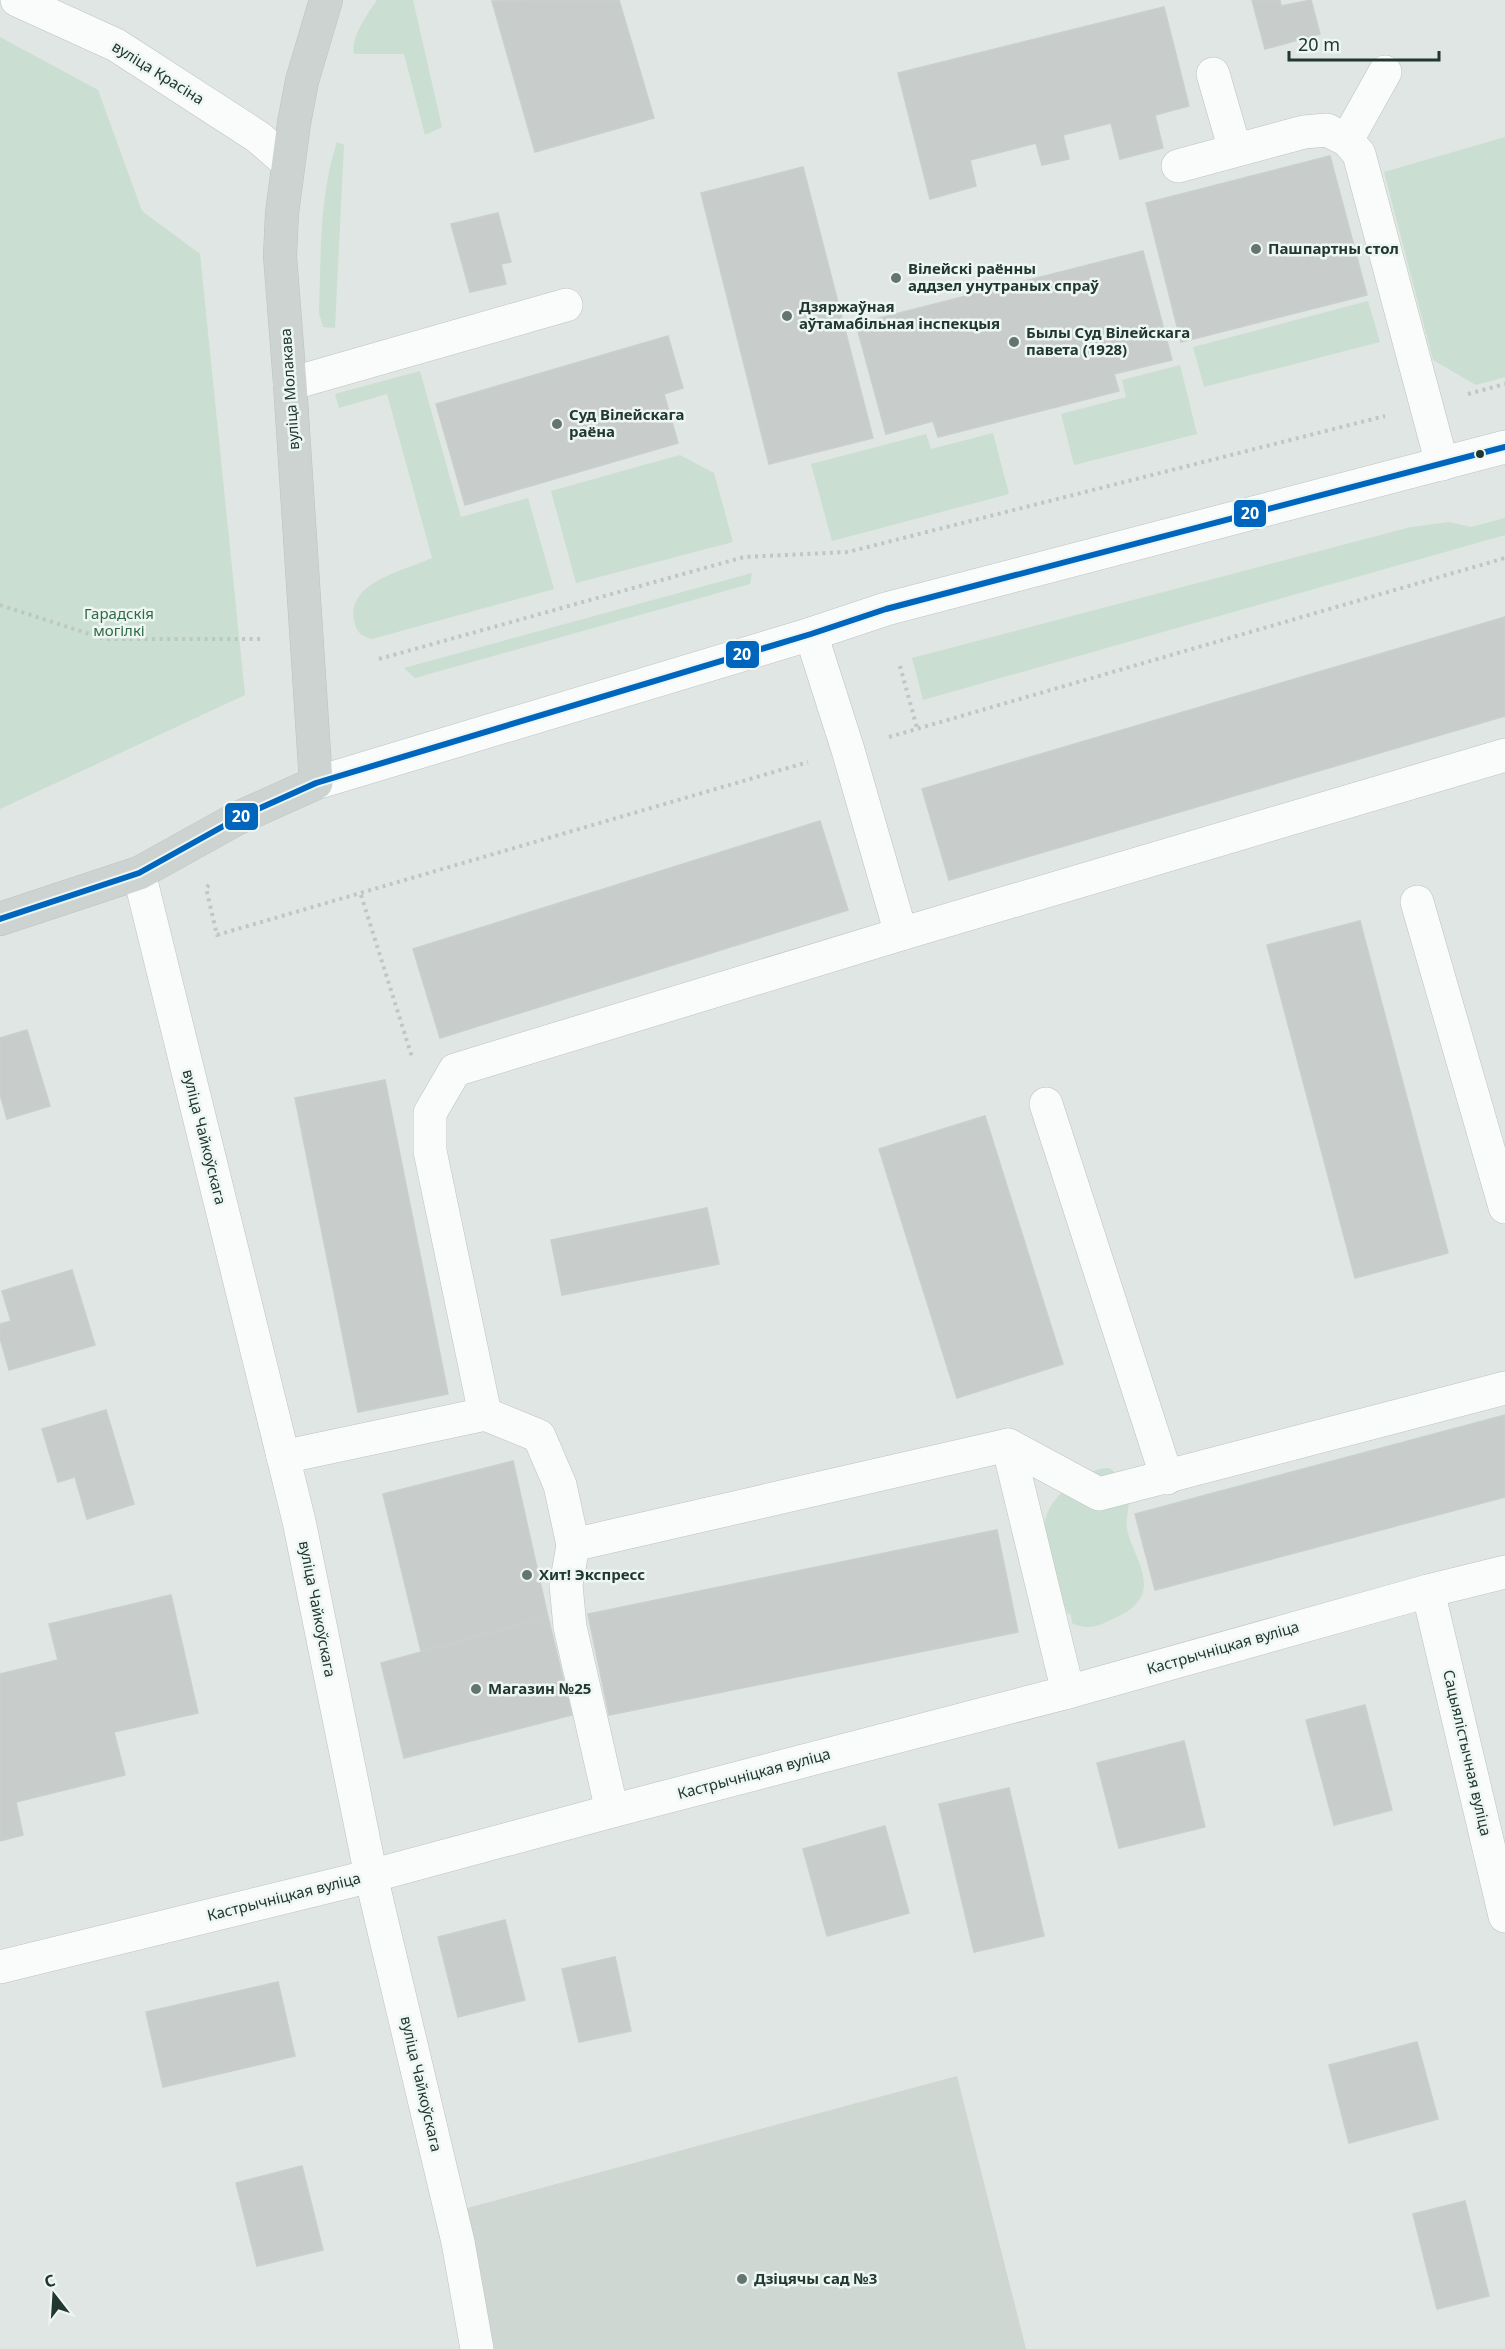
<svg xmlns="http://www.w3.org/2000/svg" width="1505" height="2349" font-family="'Noto Sans',sans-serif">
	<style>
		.built { fill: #cfd7d3 }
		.green { fill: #caded1 }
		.building { fill: #c8cdcb; stroke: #c9cfcc; stroke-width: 1.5 }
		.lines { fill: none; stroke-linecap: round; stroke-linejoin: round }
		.minor-casing { stroke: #bdc3c0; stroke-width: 34 }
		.major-casing { stroke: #bbc3c0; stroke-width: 34 }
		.path { stroke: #bfc7c5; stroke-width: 4; stroke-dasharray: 3 4.5; stroke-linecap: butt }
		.minor { stroke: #fafbfb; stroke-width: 33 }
		.major { stroke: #ccd3d1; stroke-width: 33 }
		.bus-1-casing { stroke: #eef6f2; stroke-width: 10 }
		.bus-1 { stroke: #0065bd; stroke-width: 6 }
		.poi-dot { fill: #647470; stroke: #eef6f2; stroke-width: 2 }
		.bus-dot { fill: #213732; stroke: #eef6f2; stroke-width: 2 }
		.labels { text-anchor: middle; stroke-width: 5; stroke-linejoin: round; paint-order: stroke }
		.street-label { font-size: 15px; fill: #213732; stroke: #eef6f2 }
		.poi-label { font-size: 15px; font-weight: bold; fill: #213732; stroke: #eef6f2; text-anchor: start }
		.park-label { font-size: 15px; fill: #2f6a48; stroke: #eef6f2 }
		.line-badge { stroke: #eef6f2; stroke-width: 2 }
		.badge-label { font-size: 16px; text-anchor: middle; font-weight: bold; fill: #fff }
	</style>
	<rect width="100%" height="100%" fill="#e0e6e3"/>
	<!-- built -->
	<path class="built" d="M957,2076L1026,2349H492L460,2210Z"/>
	<!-- green -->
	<g class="green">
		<path d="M377,0H413L442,127L425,135L404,54H354C351,36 367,15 377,0Z"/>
		<path d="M0,37L98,90L142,211L200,254L245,695L0,809Z"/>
		<path d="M1505,137V377L1476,385L1433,360L1384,172Z"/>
		<path d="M337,142L344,145L335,328L323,327L319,313C321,256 319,196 337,142Z"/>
		<path d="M1368,301L1380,342L1204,387L1193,347Z"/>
		<path d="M1180,365L1197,434L1074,465L1061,414L1126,397L1122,380Z"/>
		<path d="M420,371L461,517L528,498L554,589L372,639C361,636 356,632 354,620C347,581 407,570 432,558L387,394L339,408L335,394Z"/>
		<path d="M993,433L1009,494L832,541L811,464L926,434L931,449Z"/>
		<path d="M680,455L714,473L733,542L576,583L551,491Z"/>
		<path d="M1505,518V535L923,700L912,658L1411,527L1449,522L1471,527Z"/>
		<path d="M752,573L750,584L415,678L404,668Z"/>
		<path d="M1109,1468C1118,1474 1124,1482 1128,1493C1131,1504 1125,1518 1127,1529C1131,1550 1150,1574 1142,1595C1135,1610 1120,1616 1106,1622C1095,1628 1082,1629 1072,1623L1071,1615L1067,1613C1066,1606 1060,1598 1059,1591C1058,1581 1056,1571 1053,1560C1052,1555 1048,1552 1046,1548C1038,1520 1052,1496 1076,1482C1090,1474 1091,1469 1109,1468Z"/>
	</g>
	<!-- building -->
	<g class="building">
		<path d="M619,0L654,118L535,152L492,1Z"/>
		<path d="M1252,0H1280L1281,6L1311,0L1320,34L1265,49Z"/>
		<path d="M1164,7L1189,106L1155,115L1163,148L1120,159L1111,123L1063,135L1069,159L1042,165L1036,143L970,160L976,186L930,199L898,73Z"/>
		<path d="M1330,156L1367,295L1181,342L1146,203Z"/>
		<path d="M803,167L873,438L769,464L701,193Z"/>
		<path d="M498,213L511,262L501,264L506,284L470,292L451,224Z"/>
		<path d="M1143,251L1172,360L1114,374L1119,391L938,437L933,421L886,434L856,324Z"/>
		<path d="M668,336L683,388L664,394L678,443L465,505L436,404Z"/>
		<path d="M1505,617V716L949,880L922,789Z"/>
		<path d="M820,821L848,910L440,1038L413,949Z"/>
		<path d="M1360,921L1448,1253L1355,1278L1267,945Z"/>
		<path d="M27,1030L50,1106L7,1119L0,1094V1038Z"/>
		<path d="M385,1080L448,1394L358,1412L295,1098Z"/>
		<path d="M985,1116L1063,1364L957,1398L879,1149Z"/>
		<path d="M707,1208L719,1264L562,1295L551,1240Z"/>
		<path d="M72,1270L95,1345L9,1370L0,1338V1324L11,1321L2,1291Z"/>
		<path d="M106,1410L134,1504L87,1519L75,1477L58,1482L42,1429Z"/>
		<path d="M1505,1415V1497L1155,1590L1135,1514Z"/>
		<path d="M513,1461L548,1617L421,1651L383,1494Z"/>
		<path d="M997,1530L1018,1632L609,1715L588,1614Z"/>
		<path d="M171,1595L198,1713L114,1732L125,1775L16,1802L23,1835L0,1841V1674L58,1660L49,1624Z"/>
		<path d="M548,1617L572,1715L404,1758L381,1663Z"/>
		<path d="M1365,1705L1392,1810L1334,1825L1306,1720Z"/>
		<path d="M1184,1741L1205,1827L1119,1848L1097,1763Z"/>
		<path d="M1009,1788L1044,1936L974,1952L939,1804Z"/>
		<path d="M885,1826L909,1913L827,1936L803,1849Z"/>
		<path d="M505,1920L525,2000L458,2017L438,1937Z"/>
		<path d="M615,1957L631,2031L579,2042L562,1969Z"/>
		<path d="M278,1982L295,2056L163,2087L146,2012Z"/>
		<path d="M1417,2042L1438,2119L1349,2143L1329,2065Z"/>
		<path d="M302,2166L323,2250L257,2266L236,2183Z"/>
		<path d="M1465,2201L1489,2296L1437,2309L1413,2214Z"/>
	</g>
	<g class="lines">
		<!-- minor casing -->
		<g class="minor-casing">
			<g id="minor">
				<path d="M17,0L116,45L258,137L288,163"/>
				<path d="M1213,74L1235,150"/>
				<path d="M1347,140L1385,72"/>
				<path d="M1178,166L1304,132L1327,130L1347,140L1359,154L1442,464"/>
				<path d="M290,384L566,305"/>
				<path d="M811,634L848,750L901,934"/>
				<path d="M316,783L811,634L886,609L1505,447"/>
				<path d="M139,873L299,1521L371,1876L458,2242L477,2349"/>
				<path d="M1417,902L1505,1207"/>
				<path d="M1046,1104L1167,1478"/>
				<path d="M485,1414L430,1151V1113L455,1070L901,934L1505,755"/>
				<path d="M1008,1445L1068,1692"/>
				<path d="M283,1457L485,1414L539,1436L560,1485L573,1545L1008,1445L1099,1494L1505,1388"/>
				<path d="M573,1545L566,1585L570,1627L612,1811"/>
				<path d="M1428,1591L1505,1916"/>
				<path d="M0,1967L371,1876L612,1811L1068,1692L1428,1591L1505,1572"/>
			</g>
		</g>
		<!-- major casing -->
		<g class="major-casing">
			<path id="major" d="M0,919L139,873L238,818L316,783L290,384L280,256L282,213L294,123L302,81L326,0"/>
		</g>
		<!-- path -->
		<g class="path">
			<path d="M1468,394L1505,384"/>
			<path d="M0,605L105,639H264"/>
			<path d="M379,659L744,557L848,552L1385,416"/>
			<path d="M900,666L917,728"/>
			<path d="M889,737L1505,558"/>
			<path d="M209,885L206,888L217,935L808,762"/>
			<path d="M361,895L412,1057"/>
		</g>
		<!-- minor -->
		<use href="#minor" class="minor"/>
		<!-- major -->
		<use href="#major" class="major"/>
		<!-- bus-1 casing -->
		<g class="bus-1-casing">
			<path id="bus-1" d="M0,919L139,873L238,818L316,783L811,634L886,609L1505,447"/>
		</g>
		<!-- bus-1 -->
		<use href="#bus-1" class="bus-1"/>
	</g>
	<!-- markers -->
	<g class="poi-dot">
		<circle cx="1256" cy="249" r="6"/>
		<circle cx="896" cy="278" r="6"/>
		<circle cx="787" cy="316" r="6"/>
		<circle cx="1014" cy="342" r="6"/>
		<circle cx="557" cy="424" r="6"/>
		<circle cx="527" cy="1575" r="6"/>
		<circle cx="476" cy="1689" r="6"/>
		<circle cx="742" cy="2279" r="6"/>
	</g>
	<circle class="bus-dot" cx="1480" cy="454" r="5"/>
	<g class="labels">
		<!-- street labels -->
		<g class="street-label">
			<text transform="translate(158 73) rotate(32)" y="5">вуліца Красіна</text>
			<text transform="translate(290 389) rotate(-94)" y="5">вуліца Молакава</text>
			<text transform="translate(204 1137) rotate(76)" y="5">вуліца Чайкоўскага</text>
			<text transform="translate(317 1609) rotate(79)" y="5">вуліца Чайкоўскага</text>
			<text transform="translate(1223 1648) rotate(-16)" y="5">Кастрычніцкая вуліца</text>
			<text transform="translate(1467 1753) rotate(77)" y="5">Сацыялістычная вуліца</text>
			<text transform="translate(754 1774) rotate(-15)" y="5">Кастрычніцкая вуліца</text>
			<text transform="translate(284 1897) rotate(-14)" y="5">Кастрычніцкая вуліца</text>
			<text transform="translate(421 2084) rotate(77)" y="5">вуліца Чайкоўскага</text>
		</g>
		<!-- poi labels -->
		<g class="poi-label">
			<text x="1268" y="254">Пашпартны стол</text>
			<text x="908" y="274">Вілейскі раённы<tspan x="908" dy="17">аддзел унутраных спраў</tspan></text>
			<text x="799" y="312">Дзяржаўная<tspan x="799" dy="17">аўтамабільная інспекцыя</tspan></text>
			<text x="1026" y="338">Былы Суд Вілейскага<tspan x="1026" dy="17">павета (1928)</tspan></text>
			<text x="569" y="420">Суд Вілейскага<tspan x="569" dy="17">раёна</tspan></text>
			<text x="539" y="1580">Хит! Экспресс</text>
			<text x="488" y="1694">Магазин №25</text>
			<text x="754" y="2284">Дзіцячы сад №3</text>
		</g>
		<!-- park labels -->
		<g class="park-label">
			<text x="119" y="619">Гарадскія<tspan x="119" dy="17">могілкі</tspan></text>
		</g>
	</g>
	<g class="line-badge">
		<rect x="1233" y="499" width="34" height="29" rx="6" fill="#0065bd"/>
		<rect x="725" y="640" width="35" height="29" rx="6" fill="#0065bd"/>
		<rect x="224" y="802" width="35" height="29" rx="6" fill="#0065bd"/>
	</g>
	<g class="badge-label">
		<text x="1250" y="519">20</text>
		<text x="742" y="660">20</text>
		<text x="241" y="822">20</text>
	</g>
	<!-- north arrow -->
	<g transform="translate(54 2295) rotate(343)" stroke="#eef6f2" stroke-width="4.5" paint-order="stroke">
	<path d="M0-4.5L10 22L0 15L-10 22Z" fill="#213732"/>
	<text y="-9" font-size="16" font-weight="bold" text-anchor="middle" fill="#213732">С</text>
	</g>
	<!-- scale -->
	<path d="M1289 51v9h150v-9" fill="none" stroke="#213732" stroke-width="3"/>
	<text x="1298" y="51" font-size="18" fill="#213732" stroke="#eef6f2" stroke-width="4.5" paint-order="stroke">20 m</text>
</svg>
